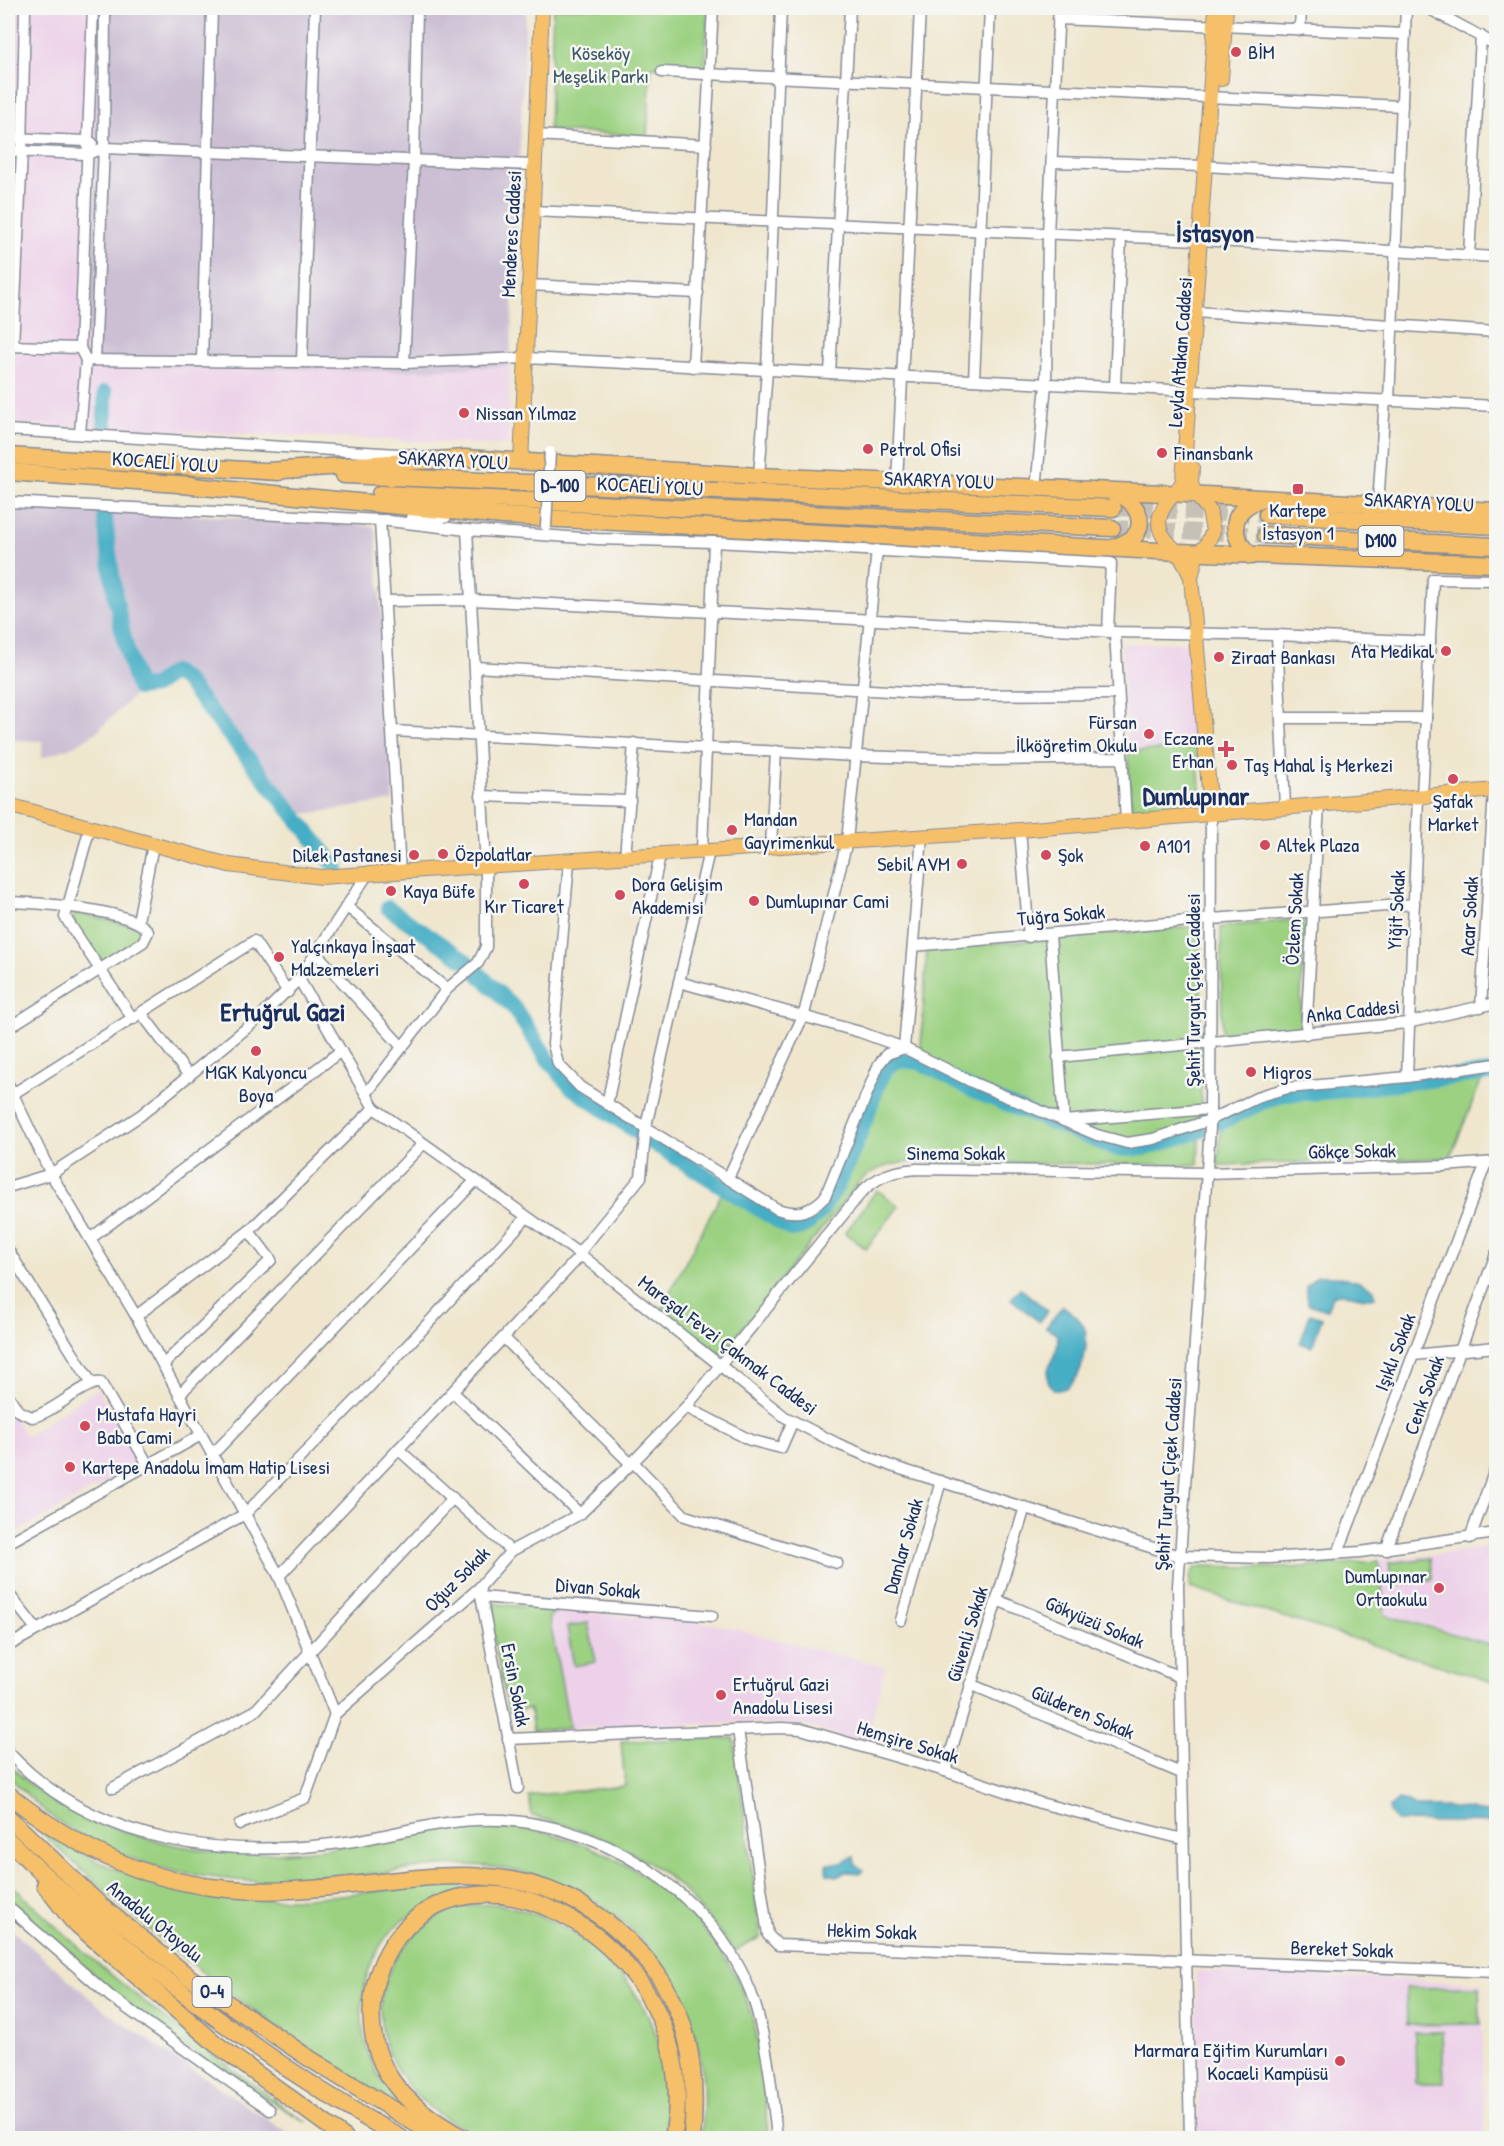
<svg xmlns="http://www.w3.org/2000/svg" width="1504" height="2146" font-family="'Patrick Hand',sans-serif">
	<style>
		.built { fill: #edd1e9 }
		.industrial { fill: #ccbfd4 }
		.green { fill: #9cd182; stroke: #5c8070; stroke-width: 1.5 }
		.water { fill: #44adc4; stroke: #306e91; stroke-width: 1.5 }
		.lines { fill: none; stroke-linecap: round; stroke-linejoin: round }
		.river { stroke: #44adc4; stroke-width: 16 }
		.highway-tunnel { stroke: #c5c1b7; stroke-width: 16; stroke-dasharray: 16 8; stroke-linecap: butt }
		.minor-casing { stroke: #858a96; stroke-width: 13 }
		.major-casing { stroke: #858a96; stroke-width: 16 }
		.highway-casing { stroke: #858a96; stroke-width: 19 }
		.minor { stroke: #fff; stroke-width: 10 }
		.major { stroke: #f6c06b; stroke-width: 14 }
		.highway { stroke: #f6c06b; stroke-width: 16 }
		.minor-bridge-casing { stroke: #858a96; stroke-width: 13; stroke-linecap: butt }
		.minor-bridge { stroke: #fff; stroke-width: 10 }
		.poi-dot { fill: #d1495b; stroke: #f6f6f2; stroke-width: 2 }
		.labels { text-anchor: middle; stroke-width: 5; stroke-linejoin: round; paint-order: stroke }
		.shield { fill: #f6f6f2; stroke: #5d6b8a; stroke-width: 1.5 }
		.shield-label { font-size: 18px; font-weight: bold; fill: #1b2f5e }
		.poi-label { font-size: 20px; fill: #1b2f5e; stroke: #f6f6f2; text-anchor: start }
		.park-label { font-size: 20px; fill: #3b5867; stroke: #f6f6f2 }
		.street-label { font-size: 20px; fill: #1b2f5e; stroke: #f6f6f2 }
		.district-label { font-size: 26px; font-weight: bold; fill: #1b2f5e; stroke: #f6f6f2 }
	</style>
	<rect width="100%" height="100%" fill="#f6f6f2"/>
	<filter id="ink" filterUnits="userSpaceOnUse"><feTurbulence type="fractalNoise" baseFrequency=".0167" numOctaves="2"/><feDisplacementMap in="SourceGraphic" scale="12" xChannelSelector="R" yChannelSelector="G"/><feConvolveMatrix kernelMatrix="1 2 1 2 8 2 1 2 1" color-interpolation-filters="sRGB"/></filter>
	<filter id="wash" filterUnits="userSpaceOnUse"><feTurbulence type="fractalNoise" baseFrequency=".008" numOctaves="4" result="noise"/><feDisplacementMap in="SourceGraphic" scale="24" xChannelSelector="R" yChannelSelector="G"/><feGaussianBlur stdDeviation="1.35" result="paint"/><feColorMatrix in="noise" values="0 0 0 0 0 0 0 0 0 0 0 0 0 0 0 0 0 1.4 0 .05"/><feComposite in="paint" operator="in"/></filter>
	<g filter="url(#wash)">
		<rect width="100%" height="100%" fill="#efe6cd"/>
		<!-- built -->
		<g class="built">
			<path d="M8,8H100L88,347L97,365L403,371L510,366L508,445L8,424Z"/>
			<path d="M1188,642L1197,747L1128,752L1121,644Z"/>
			<path d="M97,1389L140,1463L8,1537V1409L26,1436Z"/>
			<path d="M1496,1547V1646L1385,1615L1379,1561Z"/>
			<path d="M558,1610L715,1624L885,1667L866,1743L801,1725L736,1723L570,1728L549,1617Z"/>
			<path d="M1201,1971L1481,1983L1485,2138H1199L1196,1974Z"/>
		</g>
		<!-- industrial -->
		<g class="industrial">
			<path d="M100,8H526L510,366L403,371L97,365L88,347Z"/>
			<path d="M8,507L104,510L373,526L376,534L393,801L298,815L180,672L168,670L153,684L139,687L123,637L104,511L109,577L120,638L137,693L95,733L76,745L42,758V741L8,740Z"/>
			<path d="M8,1927L105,2011L295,2138H8Z"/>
		</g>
		<!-- green -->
		<g class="green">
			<path d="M553,8H708L705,69L651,67L647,136L549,131Z"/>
			<path d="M1197,747L1200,789C1178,810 1160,808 1131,810L1128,752Z"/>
			<path d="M78,913L134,926L141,929L142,937L100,963L73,921V916Z"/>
			<path d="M1302,919L1304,921L1300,1030L1222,1035L1221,927Z"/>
			<path d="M1200,926L1202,1077L1198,1165L909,1162C889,1164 875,1168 860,1181L721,1355L661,1309L724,1189L791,1229C809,1230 827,1206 835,1192L887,1067C897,1056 907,1059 920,1062L927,949Z"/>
			<path d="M1484,1074L1450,1158L1218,1165L1221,1122L1264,1101L1284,1094L1325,1092Z"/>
			<path d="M877,1190L899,1206L866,1249L845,1233Z"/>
			<path d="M1431,1558L1433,1579L1392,1585L1389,1563Z"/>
			<path d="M1379,1561L1385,1615L1496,1646V1683L1190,1588C1190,1576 1190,1568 1202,1566L1291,1568Z"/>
			<path d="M487,1603L558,1610L549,1617L570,1728L533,1731L530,1709L508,1712Z"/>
			<path d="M588,1623L596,1662L574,1666L567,1627Z"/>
			<path d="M734,1738L761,1937L735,1951C719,1933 704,1912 687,1894C645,1851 589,1831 532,1816L529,1796L625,1786L621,1741Z"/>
			<path d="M8,1762C33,1793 65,1808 101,1823C173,1852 245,1859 322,1849C372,1842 422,1829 472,1826C589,1818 719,1903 752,2017C764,2057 765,2098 768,2138H701C709,2077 699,2023 665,1971C616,1894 528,1859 439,1866C393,1870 347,1880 300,1882C270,1883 239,1881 210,1877C154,1871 92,1848 47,1813C33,1802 21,1788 8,1776Z"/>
			<path d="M32,1824C107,1877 199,1901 290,1899C348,1897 405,1886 462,1882V1891C443,1901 417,1909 400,1923C361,1955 351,2023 374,2067C381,2081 391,2093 400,2105C308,2052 221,1990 140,1922C103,1891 68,1857 32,1824Z"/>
			<path d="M8,1881C98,1971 202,2049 306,2122L226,2074L142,2016L8,1902Z"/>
			<path d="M495,1904C608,1922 684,2024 664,2138C618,2138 572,2138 526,2138C513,2138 494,2142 481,2138C471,2135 462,2127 453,2123C383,2084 352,1999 413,1937C428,1921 446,1910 467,1906C476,1904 486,1905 495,1904Z"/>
			<path d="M1479,1987L1480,2024L1407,2025L1406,1988Z"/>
			<path d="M1415,2032H1442L1444,2083H1416Z"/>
		</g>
		<!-- water -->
		<g class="water">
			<path d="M1317,1276C1335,1274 1359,1279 1374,1290L1375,1297C1362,1302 1347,1289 1332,1296L1327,1310L1308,1304L1306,1286Z"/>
			<path d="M1020,1288L1048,1311L1039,1322L1011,1299Z"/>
			<path d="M1063,1306C1072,1313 1082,1319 1085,1330C1090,1350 1079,1393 1054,1390L1048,1381C1044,1363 1062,1353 1057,1335L1046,1327Z"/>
			<path d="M1310,1314L1322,1318L1312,1347L1300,1343Z"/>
			<path d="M1398,1800L1408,1802L1416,1807H1446L1496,1813V1823L1396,1821L1390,1813V1807Z"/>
			<path d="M854,1856L855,1864L863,1870L861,1873L846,1872L836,1876L827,1874L826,1869L828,1863H842Z"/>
		</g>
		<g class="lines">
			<!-- river -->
			<g class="river">
				<path d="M105,425V393"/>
				<path d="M104,510C111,574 118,627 138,688L154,686L173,672L185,680L337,868"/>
				<path d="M388,908L467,962"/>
				<path d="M477,972L514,1008L547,1058L571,1087L653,1143L791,1229C831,1232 867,1113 879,1082L887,1067L898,1060L920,1062L974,1091L1118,1149L1145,1148L1199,1131"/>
				<path d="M1221,1122L1264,1101L1284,1094L1325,1092L1496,1072"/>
			</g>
		</g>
	</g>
	<g filter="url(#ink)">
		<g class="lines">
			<!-- highway-tunnel -->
			<g class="highway-tunnel">
				<path d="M1113,508L1267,515"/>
				<path d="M1112,528L1266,535"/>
			</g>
			<!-- minor casing -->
			<g class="minor-casing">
				<g id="minor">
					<path d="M1428,8L1496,45"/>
					<path d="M1058,19L1405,34"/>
					<path d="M1300,30L1301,8"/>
					<path d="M662,72L1402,106"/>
					<path d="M536,135L706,145"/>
					<path d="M8,138L87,141L92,143"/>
					<path d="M8,151L87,154L104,148L534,165"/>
					<path d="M1052,162L1205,166L1399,178"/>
					<path d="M532,211L1199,240L1496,257"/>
					<path d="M1469,256L1481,36"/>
					<path d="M528,285L698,293"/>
					<path d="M1195,312L1496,332"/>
					<path d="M8,346L80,348"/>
					<path d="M13,346L22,152L25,8"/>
					<path d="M86,360L80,348L93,8"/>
					<path d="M95,360L104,148L105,8"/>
					<path d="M202,360L212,8"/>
					<path d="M302,360L315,8"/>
					<path d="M404,363L414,160L417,8"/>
					<path d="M693,367L713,8"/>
					<path d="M830,373L850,8"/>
					<path d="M974,380L990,8"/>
					<path d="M1115,386L1121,237"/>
					<path d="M1389,401L1406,8"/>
					<path d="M8,430L414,455"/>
					<path d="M80,433L86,360L404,363L526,358L1496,406"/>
					<path d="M759,476L767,370L781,8"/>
					<path d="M897,482L920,8"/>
					<path d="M1036,489L1046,384L1048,234L1059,8"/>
					<path d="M8,502L380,520L467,530L597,539L714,542L1111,563L1108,632"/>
					<path d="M1378,505L1385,400"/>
					<path d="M411,518L446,517"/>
					<path d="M386,520H380L400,873"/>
					<path d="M385,601L472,600L1115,632L1277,635L1430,642"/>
					<path d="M1115,632L1126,821"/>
					<path d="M1277,635L1285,807"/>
					<path d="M475,667L957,695L1118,694"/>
					<path d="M1282,718H1426"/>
					<path d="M393,731L855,756L991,760L1122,758"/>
					<path d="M481,796L630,801"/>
					<path d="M1422,797L1433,579L1496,580"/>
					<path d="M90,827L65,917L133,1019"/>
					<path d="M1020,830L1029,937"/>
					<path d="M771,846L776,751"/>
					<path d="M702,851L714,542"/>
					<path d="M625,858L634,743"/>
					<path d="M569,862L553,1044L558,1064L580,1087L777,1209C798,1216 810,1212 825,1197L879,1064L887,1054L904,1048"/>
					<path d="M8,902C32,902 139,910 148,932L143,942L8,1028"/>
					<path d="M346,906L447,989"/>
					<path d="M138,921L153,845"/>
					<path d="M1050,935L1064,1121L1210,1109"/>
					<path d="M913,946L1212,919L1414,904"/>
					<path d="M316,953L402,1047"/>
					<path d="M299,979L374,1108L581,1255L785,1417L838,1444L891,1466L1179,1556L1269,1558L1360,1552L1496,1533"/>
					<path d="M679,982L860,1032L904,1048L974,1083L1097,1135L1127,1143L1153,1139L1210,1120L1263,1095L1288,1088L1407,1077L1496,1064"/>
					<path d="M1481,1007L1494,791"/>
					<path d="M142,1014L189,1076"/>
					<path d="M1306,1034L1319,805"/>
					<path d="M904,1048L922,836"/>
					<path d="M1058,1057L1407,1023L1496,1003"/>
					<path d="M1407,1077L1418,798"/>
					<path d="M8,1084L51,1174L136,1316L279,1576L335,1714"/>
					<path d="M366,1094L447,989L478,963L486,947V867L467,530"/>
					<path d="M8,1097L254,941L288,992"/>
					<path d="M607,1104L660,855"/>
					<path d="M728,1178L804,1014L847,841L877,550"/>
					<path d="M8,1187L51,1174L141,1115L260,1017L299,979L367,875"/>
					<path d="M91,1238L341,1051"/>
					<path d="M8,1250L92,1384"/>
					<path d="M579,1253L641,1177L646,1126L709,851"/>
					<path d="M136,1316L249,1231L374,1108"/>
					<path d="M504,1338L631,1464"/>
					<path d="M1413,1355L1496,1347"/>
					<path d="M163,1365L271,1260L249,1231"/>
					<path d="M453,1392L580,1514"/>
					<path d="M8,1395L18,1411L32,1417C52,1414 86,1380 101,1383L147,1463"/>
					<path d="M179,1395L423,1144"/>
					<path d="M686,1407L750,1440L781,1448L793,1421"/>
					<path d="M398,1449L511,1551"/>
					<path d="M212,1455L475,1181"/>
					<path d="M633,1462L685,1516L837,1563"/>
					<path d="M1470,1538L1496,1467"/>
					<path d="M8,1543L201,1435"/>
					<path d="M1386,1550L1496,1254"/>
					<path d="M1338,1553L1486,1163"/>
					<path d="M279,1576L581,1255"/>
					<path d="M480,1591L518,1788"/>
					<path d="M8,1593L36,1629"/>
					<path d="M481,1597L712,1616"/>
					<path d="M997,1600L1180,1677"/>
					<path d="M901,1620L941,1481"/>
					<path d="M8,1646L245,1514L367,1389L526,1218"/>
					<path d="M970,1684L1181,1773"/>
					<path d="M738,1730L768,1935L778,1945L1496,1972"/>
					<path d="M508,1739L782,1728L801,1729L945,1771L1040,1803L1183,1839"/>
					<path d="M8,1752C96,1847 232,1860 354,1841C395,1834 435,1822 477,1820C591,1814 716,1890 754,2001C768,2046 772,2092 777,2138"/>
					<path d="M945,1771L1025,1507"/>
					<path d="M113,1788L255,1711L453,1498"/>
					<path d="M240,1824L305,1798L335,1714L479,1588L511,1551L580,1514L631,1464L686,1407L860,1194C876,1176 893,1171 917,1169L1207,1173L1443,1166L1496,1162"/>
					<path d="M8,1907L111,1997L270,2110"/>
					<path d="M1190,2138L1178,1586L1210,1127L1211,813"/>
				</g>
			</g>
			<!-- major casing -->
			<g class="major-casing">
				<g id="major">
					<path d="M1221,79L1226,8"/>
					<path d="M521,462L542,8"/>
					<path d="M1191,577L1197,553L1206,546L1213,531L1209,510L1195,494L1191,483L1192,467"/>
					<path d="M8,805L229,865L321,877L1020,830L1496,790"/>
					<path d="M1211,813L1191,577C1187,569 1183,559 1177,552C1164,539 1152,527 1164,507C1169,498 1178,491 1183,481L1216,8"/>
				</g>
			</g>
			<!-- highway casing -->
			<g class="highway-casing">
				<g id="highway">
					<path d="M8,456L279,472"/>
					<path d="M268,471L465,458L759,476L1187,494L1496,511"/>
					<path d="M8,472L192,485"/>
					<path d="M344,475L1113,508"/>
					<path d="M182,485L503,516L1177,552L1496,564"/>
					<path d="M380,494L1112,528"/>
					<path d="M1267,515L1496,526"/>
					<path d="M1266,535L1496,546"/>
					<path d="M1113,548C1121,545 1132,541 1137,533C1146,515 1130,496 1114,493"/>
					<path d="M1251,556C1228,535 1229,508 1263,499"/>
					<path d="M8,1794C67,1842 135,1877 211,1887C370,1910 517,1813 643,1956C690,2009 698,2071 692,2138"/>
					<path d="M8,1817L100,1905L189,1977L307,2057L439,2138"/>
					<path d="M8,1840C120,1951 264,2062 401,2138"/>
					<path d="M45,1885L72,1920L216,2044L345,2138"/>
					<path d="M463,2138C438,2124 410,2106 393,2082C347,2018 378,1918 457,1898C524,1882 595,1924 635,1976C671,2023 684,2080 673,2138"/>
				</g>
			</g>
			<!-- minor -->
			<use href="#minor" class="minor"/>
			<!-- major -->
			<use href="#major" class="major"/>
			<!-- highway -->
			<use href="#highway" class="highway"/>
			<!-- minor-bridge casing -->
			<g class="minor-bridge-casing">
				<path id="minor-bridge" d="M546,526L550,452"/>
			</g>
			<!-- minor-bridge -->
			<use href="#minor-bridge" class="minor-bridge"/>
		</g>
	</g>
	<!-- markers -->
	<g class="poi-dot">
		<circle cx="1236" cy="52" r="6"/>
		<circle cx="464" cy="413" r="6"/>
		<circle cx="868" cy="449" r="6"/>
		<circle cx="1162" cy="453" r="6"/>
		<rect x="1292" y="483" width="12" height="12" rx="3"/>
		<circle cx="1446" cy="651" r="6"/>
		<circle cx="1219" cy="657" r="6"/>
		<circle cx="1149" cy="734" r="6"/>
		<path d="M1223 740h6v6h6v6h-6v6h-6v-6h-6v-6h6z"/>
		<circle cx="1232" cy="765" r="6"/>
		<circle cx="1453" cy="779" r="6"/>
		<circle cx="732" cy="830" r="6"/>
		<circle cx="1265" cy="845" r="6"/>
		<circle cx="1145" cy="846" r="6"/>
		<circle cx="443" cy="854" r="6"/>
		<circle cx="414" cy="855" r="6"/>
		<circle cx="1046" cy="855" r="6"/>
		<circle cx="962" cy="864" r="6"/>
		<circle cx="524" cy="884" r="6"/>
		<circle cx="391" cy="891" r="6"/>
		<circle cx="620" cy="895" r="6"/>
		<circle cx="754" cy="901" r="6"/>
		<circle cx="279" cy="957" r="6"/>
		<circle cx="256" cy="1051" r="6"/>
		<circle cx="1251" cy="1072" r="6"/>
		<circle cx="85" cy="1426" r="6"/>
		<circle cx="70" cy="1467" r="6"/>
		<circle cx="1439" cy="1588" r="6"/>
		<circle cx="721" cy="1695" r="6"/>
		<circle cx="1340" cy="2061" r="6"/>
	</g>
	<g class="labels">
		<!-- shield labels -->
		<g class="shield">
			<rect x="534.5" y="471" width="51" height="30" rx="4.5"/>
			<rect x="1358.5" y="526" width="45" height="30" rx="4.5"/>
			<rect x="192.5" y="1977" width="39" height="30" rx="4.5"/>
		</g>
		<g class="shield-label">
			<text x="560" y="492">D-100</text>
			<text x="1381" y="547">D100</text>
			<text x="212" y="1998">O-4</text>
		</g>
		<!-- poi labels -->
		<g class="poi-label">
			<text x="1248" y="59">BİM</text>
			<text x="476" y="420">Nissan Yılmaz</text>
			<text x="880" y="456">Petrol Ofisi</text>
			<text x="1174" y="460">Finansbank</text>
			<text x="1298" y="517" text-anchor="middle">Kartepe<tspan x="1298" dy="23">İstasyon 1</tspan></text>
			<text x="1434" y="658" text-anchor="end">Ata Medikal</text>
			<text x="1231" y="664">Ziraat Bankası</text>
			<text x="1137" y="729" text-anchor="end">Fürsan<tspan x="1137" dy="23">İlköğretim Okulu</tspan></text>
			<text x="1214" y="745" text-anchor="end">Eczane<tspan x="1214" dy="23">Erhan</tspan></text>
			<text x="1244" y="772">Taş Mahal İş Merkezi</text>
			<text x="1453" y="808" text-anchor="middle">Şafak<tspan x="1453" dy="23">Market</tspan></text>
			<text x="744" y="826">Mandan<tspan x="744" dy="23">Gayrimenkul</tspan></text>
			<text x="1277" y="852">Altek Plaza</text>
			<text x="1157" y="853">A101</text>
			<text x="455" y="861">Özpolatlar</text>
			<text x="402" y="862" text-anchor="end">Dilek Pastanesi</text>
			<text x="1058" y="862">Şok</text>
			<text x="950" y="871" text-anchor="end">Sebil AVM</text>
			<text x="632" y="891">Dora Gelişim<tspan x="632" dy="23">Akademisi</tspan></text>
			<text x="403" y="898">Kaya Büfe</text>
			<text x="766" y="908">Dumlupınar Cami</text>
			<text x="524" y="913" text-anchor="middle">Kır Ticaret</text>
			<text x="291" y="953">Yalçınkaya İnşaat<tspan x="291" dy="23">Malzemeleri</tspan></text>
			<text x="256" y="1079" text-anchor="middle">MGK Kalyoncu<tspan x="256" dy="23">Boya</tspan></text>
			<text x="1263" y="1079">Migros</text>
			<text x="97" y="1421">Mustafa Hayri<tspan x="97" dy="23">Baba Cami</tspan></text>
			<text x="82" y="1474">Kartepe Anadolu İmam Hatip Lisesi</text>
			<text x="1427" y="1583" text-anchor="end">Dumlupınar<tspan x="1427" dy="23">Ortaokulu</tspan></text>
			<text x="733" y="1691">Ertuğrul Gazi<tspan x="733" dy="23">Anadolu Lisesi</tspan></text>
			<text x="1328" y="2057" text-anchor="end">Marmara Eğitim Kurumları<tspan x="1328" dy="23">Kocaeli Kampüsü</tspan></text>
		</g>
		<!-- park labels -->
		<g class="park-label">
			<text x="601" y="60">Köseköy<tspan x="601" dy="23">Meşelik Parkı</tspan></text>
		</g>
		<!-- street labels -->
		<g class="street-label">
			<text transform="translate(511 234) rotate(-87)" y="7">Menderes Caddesi</text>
			<text transform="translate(1180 352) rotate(-86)" y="7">Leyla Atakan Caddesi</text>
			<text transform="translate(453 460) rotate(3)" y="7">SAKARYA YOLU</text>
			<text transform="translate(165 462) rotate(4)" y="7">KOCAELİ YOLU</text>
			<text transform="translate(939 480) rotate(2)" y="7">SAKARYA YOLU</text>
			<text transform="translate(650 486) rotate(3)" y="7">KOCAELİ YOLU</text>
			<text transform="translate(1419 502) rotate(3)" y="7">SAKARYA YOLU</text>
			<text transform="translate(1396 910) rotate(-87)" y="7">Yiğit Sokak</text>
			<text transform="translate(1061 915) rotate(-5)" y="7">Tuğra Sokak</text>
			<text transform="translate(1469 916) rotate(-87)" y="7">Acar Sokak</text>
			<text transform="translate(1294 919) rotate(-87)" y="7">Özlem Sokak</text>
			<text transform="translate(1193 990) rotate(-90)" y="7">Şehit Turgut Çiçek Caddesi</text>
			<text transform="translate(1353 1011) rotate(-6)" y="7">Anka Caddesi</text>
			<text transform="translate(1352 1151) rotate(-1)" y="7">Gökçe Sokak</text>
			<text x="956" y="1160">Sinema Sokak</text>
			<text transform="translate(728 1345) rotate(37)" y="7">Mareşal Fevzi Çakmak Caddesi</text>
			<text transform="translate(1395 1352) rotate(-69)" y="7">Işıklı Sokak</text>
			<text transform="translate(1424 1395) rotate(-70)" y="7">Cenk Sokak</text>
			<text transform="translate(1168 1474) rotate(-86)" y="7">Şehit Turgut Çiçek Caddesi</text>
			<text transform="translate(903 1546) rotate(-74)" y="7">Damlar Sokak</text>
			<text transform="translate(457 1579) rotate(-45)" y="7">Oğuz Sokak</text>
			<text transform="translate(598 1588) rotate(5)" y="7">Divan Sokak</text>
			<text transform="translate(1095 1622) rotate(23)" y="7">Gökyüzü Sokak</text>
			<text transform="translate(967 1634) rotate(-73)" y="7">Güvenli Sokak</text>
			<text transform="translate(516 1685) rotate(79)" y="7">Ersin Sokak</text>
			<text transform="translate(1083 1712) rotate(23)" y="7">Gülderen Sokak</text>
			<text transform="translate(908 1742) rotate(17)" y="7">Hemşire Sokak</text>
			<text transform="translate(155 1921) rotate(39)" y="7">Anadolu Otoyolu</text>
			<text transform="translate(872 1931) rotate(2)" y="7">Hekim Sokak</text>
			<text transform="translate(1342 1949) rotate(2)" y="7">Bereket Sokak</text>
		</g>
		<!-- district labels -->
		<g class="district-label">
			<text x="1215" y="242">İstasyon</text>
			<text x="1196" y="805">Dumlupınar</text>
			<text x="283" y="1021">Ertuğrul Gazi</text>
		</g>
	</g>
	<!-- margin -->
	<rect width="1504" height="2146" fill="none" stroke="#f6f6f2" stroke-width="30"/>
</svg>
